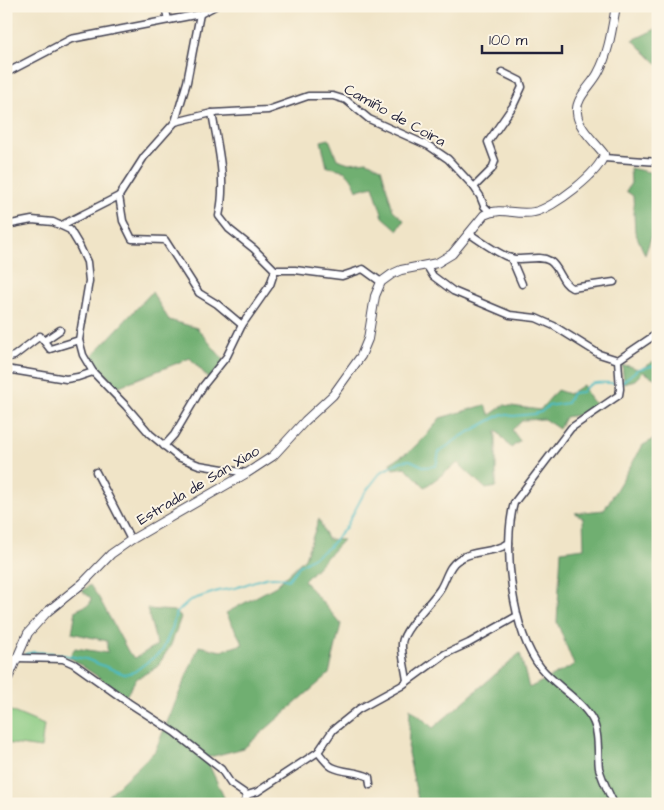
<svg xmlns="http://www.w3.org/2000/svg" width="664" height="810" font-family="'Architects Daughter',sans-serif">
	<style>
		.green { fill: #8bcb83; stroke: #56765f }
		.forest { fill: #70af71; stroke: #496856 }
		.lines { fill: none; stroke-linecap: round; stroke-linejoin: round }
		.stream { stroke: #4cbbc3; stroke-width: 2 }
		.minor-casing { stroke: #413f50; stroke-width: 9 }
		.tertiary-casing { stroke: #413f50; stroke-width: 10 }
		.minor { stroke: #fff; stroke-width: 6 }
		.tertiary { stroke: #fff; stroke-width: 8 }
		.labels { text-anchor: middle; stroke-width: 4; stroke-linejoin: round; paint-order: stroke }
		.street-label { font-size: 15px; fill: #22223b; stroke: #fcf5e5 }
	</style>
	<rect width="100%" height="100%" fill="#fcf5e5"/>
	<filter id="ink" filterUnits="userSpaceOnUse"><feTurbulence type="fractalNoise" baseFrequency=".02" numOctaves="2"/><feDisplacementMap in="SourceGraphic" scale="10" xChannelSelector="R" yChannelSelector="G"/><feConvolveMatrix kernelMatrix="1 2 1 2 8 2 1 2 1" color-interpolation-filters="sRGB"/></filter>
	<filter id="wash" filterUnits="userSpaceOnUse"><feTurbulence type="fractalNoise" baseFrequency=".0096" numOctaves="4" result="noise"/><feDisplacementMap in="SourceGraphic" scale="20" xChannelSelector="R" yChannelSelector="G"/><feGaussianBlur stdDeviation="1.12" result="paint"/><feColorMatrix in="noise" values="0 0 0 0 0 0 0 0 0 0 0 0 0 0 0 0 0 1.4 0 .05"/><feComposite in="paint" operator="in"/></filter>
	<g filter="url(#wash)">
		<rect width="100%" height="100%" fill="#f0e4c7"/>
		<!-- green -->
		<path class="green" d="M6,709L44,725L41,748L6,743Z"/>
		<!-- forest -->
		<g class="forest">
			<path d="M658,28V65L633,40Z"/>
			<path d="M329,139L337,159L349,163L367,161L381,168L393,210L404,220L398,230L383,217L373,186L357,190C350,173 346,169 327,167L321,141Z"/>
			<path d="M630,168L658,174V232H653L645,255L635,232L633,196L626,191L631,183Z"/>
			<path d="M152,292L169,320L197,328L227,364L212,382L190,358L117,387L91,357Z"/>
			<path d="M658,361V380L643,372L635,380L624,383L622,365L630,366L640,370L652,362Z"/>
			<path d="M583,385L590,399L598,406L590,413L565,417L559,429L544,419L523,420L512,430L520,441L511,448L496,430V487L486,489L458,463L425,487L405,467L393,469L390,463L410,451L426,436L440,418L485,405L490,415L504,405L540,410L557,390L569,394Z"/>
			<path d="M658,437V804H419L408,753L410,708L433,728L520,653L529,688L574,665L557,622L561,551L584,548L583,518L575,513L604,510L643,445Z"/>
			<path d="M319,519L327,539L343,540L304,581L341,624L329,674L244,748L206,758L227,804H99L155,751L199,646L221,651L243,644L226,613L276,586L305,558Z"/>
			<path d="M90,585L99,598L129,653L135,658L157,645L147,609L174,611L181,617L171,645L157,667L136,679L126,696L69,657L75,648L107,653V641L72,633L76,610L90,604L91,598L82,591Z"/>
		</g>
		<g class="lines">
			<!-- stream -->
			<g class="stream">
				<path d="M622,382L638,369L658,365"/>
				<path d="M223,590C246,589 265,570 288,580L299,566L328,548L346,527L363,495L381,472L401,461L410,460L425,467L436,466L439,452L460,437L502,414L513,416L534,414L541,412L548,406L567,403L572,393L582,392C592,378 601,384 618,383"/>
				<path d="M25,654L34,652L53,653"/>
				<path d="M57,654L86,659L124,674L134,672L162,651L172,629L176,613L191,600L221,590"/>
			</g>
		</g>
	</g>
	<g filter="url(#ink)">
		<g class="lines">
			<!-- minor casing -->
			<g class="minor-casing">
				<g id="minor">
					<path d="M165,6L168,20"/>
					<path d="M6,73L71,39L200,14L215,6"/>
					<path d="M212,113C218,147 227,181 219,216L229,229L254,249L275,270H295L342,276L363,269L381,282"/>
					<path d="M175,122L212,113L268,110L308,96H333L346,100L369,119L429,146L448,159L474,187L480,196L484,206L490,212"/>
					<path d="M604,158L658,162"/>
					<path d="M474,187L492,169L495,161L488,142L513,106L522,87L520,81L502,72"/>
					<path d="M119,196L123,221L132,239L165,240L199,293L217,304L242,325"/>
					<path d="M6,225L32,220L53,222L70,230L79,245L87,262L89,281L79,340L83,355L93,372L126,406L150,434L178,457L199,465L247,473"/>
					<path d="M62,225L119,196L144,157L175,122L187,82L200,14"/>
					<path d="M470,234C479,240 501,256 511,258C523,262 538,254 550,261C560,268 561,283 572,288L614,282"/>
					<path d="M511,258L522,284"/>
					<path d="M427,266L433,276L453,291L510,315L536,318L554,326L599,354L618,360"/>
					<path d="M44,341L60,330"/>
					<path d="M6,358L14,356L40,336L50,349L79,340"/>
					<path d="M6,369L66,379L78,377L93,372"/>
					<path d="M164,446L174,435L203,386L227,356L242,325L270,285L275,270"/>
					<path d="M96,472L131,540"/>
					<path d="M17,658L63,659L74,664L129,703L174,732L221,769L231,784L247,795L257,792L318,752L333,730L359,709L401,686L445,654L469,643L517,616"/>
					<path d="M407,681C406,671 401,653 402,643C404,628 431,603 440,589C446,580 448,566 458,560C473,549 494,554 509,543"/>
					<path d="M318,752C322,757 327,764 332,767C344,773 358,771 369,777L370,785"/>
					<path d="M244,804L247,795"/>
					<path d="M614,804C609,793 602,780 599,768C597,753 600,733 592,719C581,700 556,686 541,668C512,632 502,547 514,503L571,428L619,395L620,389L618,360L658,333"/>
				</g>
			</g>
			<!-- tertiary casing -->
			<g class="tertiary-casing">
				<path id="tertiary" d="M6,683L28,633L47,612L83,583L111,554L131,540L247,473L273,456L305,421L333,395L361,356L368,339L375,296L381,282L392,274L401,270L437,263L452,254L484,215C501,206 517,216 534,212C552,209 601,172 604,154C595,142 578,128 577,113C575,98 592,85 598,73C609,53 612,28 616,6"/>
			</g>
			<!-- minor -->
			<use href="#minor" class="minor"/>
			<!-- tertiary -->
			<use href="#tertiary" class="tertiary"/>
		</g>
	</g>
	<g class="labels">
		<!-- street labels -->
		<g class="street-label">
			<text transform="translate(395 115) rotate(29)" y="5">Camiño de Coira</text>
			<text transform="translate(198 485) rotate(-31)" y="5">Estrada de San Xiao</text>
		</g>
	</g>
	<!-- margin -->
	<rect width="664" height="810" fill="none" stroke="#fcf5e5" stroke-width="25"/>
	<!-- scale -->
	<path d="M482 45v8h80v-8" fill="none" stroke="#22223b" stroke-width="2.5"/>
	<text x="489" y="45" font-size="15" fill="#22223b" stroke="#fcf5e5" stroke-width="4" paint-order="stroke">100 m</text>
</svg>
